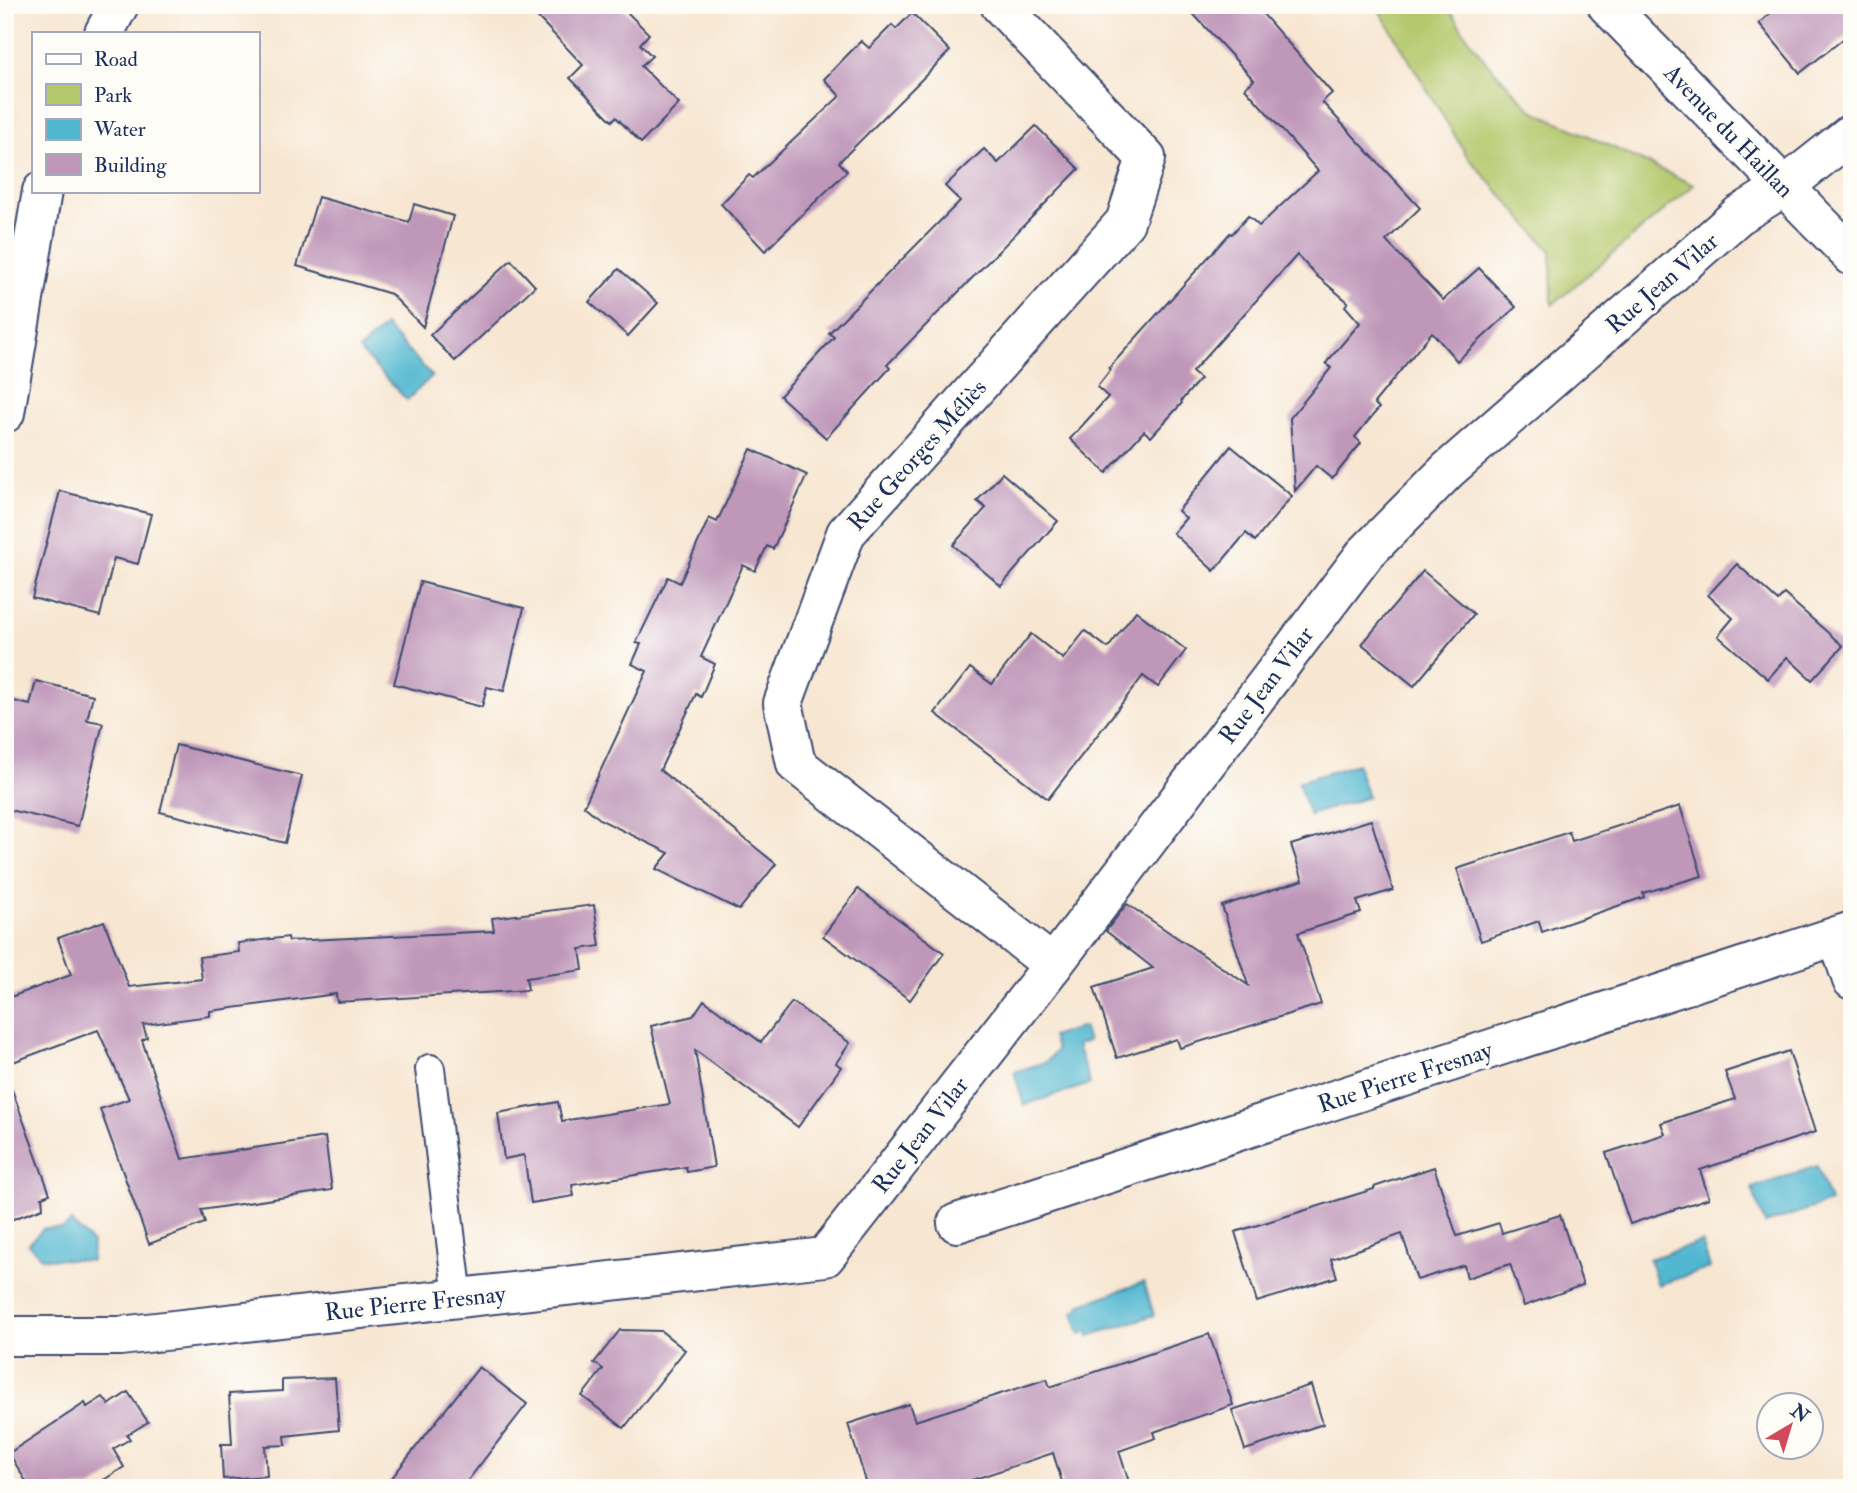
<svg xmlns="http://www.w3.org/2000/svg" width="1857" height="1493" font-family="'IM FELL Double Pica',serif">
	<style>
		.green { fill: #b4c76b; stroke: #687b64; stroke-width: 2 }
		.water { fill: #51b7d0; stroke: #367397; stroke-width: 2 }
		.building { fill: #bf97b9 }
		.lines { fill: none; stroke-linecap: round; stroke-linejoin: round }
		.service-casing { stroke: #3c4a6f; stroke-width: 32 }
		.minor-casing { stroke: #3c4a6f; stroke-width: 42 }
		.tertiary-casing { stroke: #3c4a6f; stroke-width: 42 }
		.service { stroke: #fff; stroke-width: 28 }
		.minor { stroke: #fff; stroke-width: 38 }
		.tertiary { stroke: #fff; stroke-width: 38 }
		.labels { text-anchor: middle; stroke-width: 7; stroke-linejoin: round; paint-order: stroke }
		.street-label { font-size: 24px; fill: #1b2f5e; stroke: #fdfcf7 }
	</style>
	<rect width="100%" height="100%" fill="#fdfcf7"/>
	<filter id="ink" filterUnits="userSpaceOnUse"><feTurbulence type="fractalNoise" baseFrequency=".0143" numOctaves="2"/><feDisplacementMap in="SourceGraphic" scale="14" xChannelSelector="R" yChannelSelector="G"/><feConvolveMatrix kernelMatrix="1 2 1 2 8 2 1 2 1" color-interpolation-filters="sRGB"/></filter>
	<filter id="wash" filterUnits="userSpaceOnUse"><feTurbulence type="fractalNoise" baseFrequency=".00686" numOctaves="4" result="noise"/><feDisplacementMap in="SourceGraphic" scale="28" xChannelSelector="R" yChannelSelector="G"/><feGaussianBlur stdDeviation="1.57" result="paint"/><feColorMatrix in="noise" values="0 0 0 0 0 0 0 0 0 0 0 0 0 0 0 0 0 1.4 0 .05"/><feComposite in="paint" operator="in"/></filter>
	<g filter="url(#wash)">
		<rect width="100%" height="100%" fill="#f7e6d1"/>
		<!-- green -->
		<path class="green" d="M1376,5H1447L1464,32L1487,63L1532,110L1694,185L1552,305L1551,251L1467,156Z"/>
		<!-- water -->
		<g class="water">
			<path d="M385,326L432,376L407,400L359,350Z"/>
			<path d="M1357,764L1368,797L1309,815L1298,782Z"/>
			<path d="M1083,1027L1088,1041L1077,1045L1090,1084L1024,1105L1014,1072L1046,1062L1057,1050L1052,1037Z"/>
			<path d="M1817,1166L1830,1202L1765,1224L1752,1188Z"/>
			<path d="M71,1222L92,1243L91,1261L42,1258L28,1244L44,1228L63,1229Z"/>
			<path d="M1702,1242L1710,1268L1658,1285L1649,1259Z"/>
			<path d="M1144,1282L1154,1315L1089,1336L1088,1331L1080,1334L1073,1312L1080,1309L1079,1305Z"/>
		</g>
		<g id="blocks">
			<!-- building -->
			<g class="building">
				<path d="M526,5H620L649,34L640,44L652,56L641,66L679,104L641,143L616,117L612,121L570,78L583,65Z"/>
				<path d="M1185,5H1255L1332,93L1322,102L1420,208L1386,241L1443,300L1479,268L1516,307L1457,361L1432,332L1374,403L1379,408L1355,437L1361,443L1332,479L1316,466L1295,491L1290,418L1331,368L1326,363L1360,323L1345,306L1348,302L1317,276L1297,255L1192,372L1200,379L1181,401L1182,403L1151,437L1144,431L1106,473L1070,439L1108,397L1097,387L1111,369L1109,368L1230,233L1232,234L1248,216L1259,226L1318,171L1245,88L1254,80Z"/>
				<path d="M1780,5H1852V32L1800,73L1759,23Z"/>
				<path d="M912,13L950,51L839,162L847,171L765,251L721,204L749,175L753,178L840,96L824,79L861,41L869,48L892,25L896,29Z"/>
				<path d="M1036,126L1079,169L887,365L890,368L826,438L780,396L834,337L829,333L960,201L945,186L984,149L998,163Z"/>
				<path d="M318,197L409,222L414,204L453,216L423,327L391,294L297,266Z"/>
				<path d="M511,260L535,286L455,361L430,335Z"/>
				<path d="M619,269L658,303L628,336L589,302Z"/>
				<path d="M1231,446L1292,496L1255,541L1246,533L1214,571L1173,533L1186,518L1178,511Z"/>
				<path d="M751,449L807,475L773,549L767,546L755,571L743,565L701,657L715,664L701,697L696,694L660,770L776,864L739,910L656,869L669,853L601,820L584,806L647,671L632,664L641,644L636,643L668,577L680,583L709,518L717,522Z"/>
				<path d="M1002,473L1058,521L1001,586L953,545L986,508L977,501Z"/>
				<path d="M60,491L151,514L138,564L114,558L100,616L32,598Z"/>
				<path d="M1737,564L1778,601L1784,594L1843,646L1812,680L1787,657L1768,679L1718,636L1733,618L1708,595Z"/>
				<path d="M1423,571L1474,614L1414,686L1362,644Z"/>
				<path d="M420,582L524,608L504,691L487,687L482,707L394,684Z"/>
				<path d="M1136,611L1186,650L1158,687L1143,676L1048,799L935,713L970,668L992,684L1031,634L1063,659L1085,631L1108,648Z"/>
				<path d="M36,681L93,695L87,720L103,723L78,826L5,809V722L10,700L30,705Z"/>
				<path d="M176,745L302,776L285,843L160,812Z"/>
				<path d="M1680,806L1702,876L1643,893L1644,897L1542,932L1539,921L1481,941L1457,869L1569,832L1572,841Z"/>
				<path d="M1371,820L1393,890L1357,901L1361,913L1298,933L1321,1004L1180,1048L1177,1039L1117,1058L1094,987L1153,968L1106,931L1127,904L1248,985L1222,906L1303,880L1291,845Z"/>
				<path d="M858,889L944,953L910,1000L823,936Z"/>
				<path d="M594,905L600,946L580,949L583,970L526,978L528,990L337,1002L336,994L210,1011V1016L143,1025L147,1038L142,1040L182,1159L325,1137L332,1190L201,1210L205,1223L149,1244L100,1109L129,1099L98,1030L5,1065V999L71,975L58,938L104,921L129,987L202,979L199,957L239,952L238,943L288,937L289,941L494,931L492,918Z"/>
				<path d="M704,1000L761,1042L792,1002L850,1043L836,1063L841,1067L798,1127L695,1050L714,1167L687,1172L686,1167L572,1185L574,1196L531,1203L524,1155L504,1159L498,1113L558,1102L562,1121L670,1104L651,1026L693,1016Z"/>
				<path d="M1789,1051L1815,1132L1700,1170L1709,1198L1630,1224L1606,1153L1665,1134L1661,1123L1735,1099L1725,1072Z"/>
				<path d="M10,1084L50,1194L42,1197L43,1208L5,1222V1085Z"/>
				<path d="M1434,1167L1457,1236L1499,1223L1502,1233L1560,1215L1583,1285L1524,1306L1510,1264L1467,1278L1464,1265L1417,1280L1402,1234L1331,1259L1337,1277L1257,1302L1235,1232L1374,1189V1187Z"/>
				<path d="M620,1330L661,1331L685,1350L624,1428L582,1396L603,1369L594,1363Z"/>
				<path d="M1209,1334L1233,1405L1154,1432L1156,1438L1119,1451L1129,1482L1110,1488H1064L1053,1453L948,1488H868L848,1424L909,1404L915,1421L1047,1379L1050,1387Z"/>
				<path d="M479,1367L527,1404L462,1488H384Z"/>
				<path d="M335,1378L339,1430L285,1436L286,1445L265,1446L267,1476L223,1479L221,1444H232L229,1394L282,1391V1380Z"/>
				<path d="M1311,1385L1323,1424L1245,1450L1232,1410Z"/>
				<path d="M128,1392L148,1422L127,1435L130,1439L113,1449L124,1467L91,1488H30L9,1453L85,1403L87,1407L103,1397L109,1405Z"/>
			</g>
		</g>
	</g>
	<g filter="url(#ink)">
		<use href="#blocks" fill-opacity="0" stroke="#3c4a6f" stroke-width="2"/>
		<g class="lines">
			<!-- service casing -->
			<g class="service-casing">
				<path id="service" d="M430,1069L458,1298"/>
			</g>
			<!-- minor casing -->
			<g class="minor-casing">
				<g id="minor">
					<path d="M1000,5L1146,158L1125,222L846,533L783,703L796,764L1053,965"/>
					<path d="M104,33L119,5"/>
					<path d="M5,413L42,191"/>
					<path d="M1837,936L1852,980"/>
					<path d="M957,1223L1852,931"/>
					<path d="M5,1336H120L825,1257L1053,965L1365,554L1448,470L1739,215L1784,187L1852,133"/>
				</g>
			</g>
			<!-- tertiary casing -->
			<g class="tertiary-casing">
				<path id="tertiary" d="M1607,5L1852,256"/>
			</g>
			<!-- service -->
			<use href="#service" class="service"/>
			<!-- minor -->
			<use href="#minor" class="minor"/>
			<!-- tertiary -->
			<use href="#tertiary" class="tertiary"/>
		</g>
	</g>
	<g class="labels">
		<!-- street labels -->
		<g class="street-label">
			<text transform="translate(1729 131) rotate(46)" y="8">Avenue du Haillan</text>
			<text transform="translate(1662 283) rotate(-41)" y="8">Rue Jean Vilar</text>
			<text transform="translate(917 455) rotate(-48)" y="8">Rue Georges Méliès</text>
			<text transform="translate(1266 685) rotate(-53)" y="8">Rue Jean Vilar</text>
			<text transform="translate(1405 1077) rotate(-18)" y="8">Rue Pierre Fresnay</text>
			<text transform="translate(920 1135) rotate(-52)" y="8">Rue Jean Vilar</text>
			<text transform="translate(415 1303) rotate(-6)" y="8">Rue Pierre Fresnay</text>
		</g>
	</g>
	<!-- margin -->
	<rect width="1857" height="1493" fill="none" stroke="#fdfcf7" stroke-width="28"/>
	<!-- legend -->
	<rect x="32" y="32" width="228" height="161" fill="#fdfcf7" stroke="#a3aaba" stroke-width="2"/>
	<rect x="46" y="54" width="35" height="10" fill="#ffffff" stroke="#a3aaba" stroke-width="2"/>
	<text x="94" y="66" font-size="21" fill="#1b2f5e">Road</text>
	<rect x="46" y="84" width="35" height="21" fill="#b4c76b" stroke="#a3aaba" stroke-width="2"/>
	<text x="94" y="102" font-size="21" fill="#1b2f5e">Park</text>
	<rect x="46" y="119" width="35" height="21" fill="#51b7d0" stroke="#a3aaba" stroke-width="2"/>
	<text x="94" y="136" font-size="21" fill="#1b2f5e">Water</text>
	<rect x="46" y="154" width="35" height="21" fill="#bf97b9" stroke="#a3aaba" stroke-width="2"/>
	<text x="94" y="172" font-size="21" fill="#1b2f5e">Building</text>
	<!-- north arrow -->
	<g transform="translate(1790 1426) rotate(38)"><circle r="33" fill="#fdfcf7" stroke="#a3aaba" stroke-width="2"/>
	<path d="M0-5L12 26L0 18L-12 26Z" fill="#d1495b"/>
	<text y="-10" font-size="19" font-weight="bold" text-anchor="middle" fill="#1b2f5e">N</text>
	</g>
</svg>
